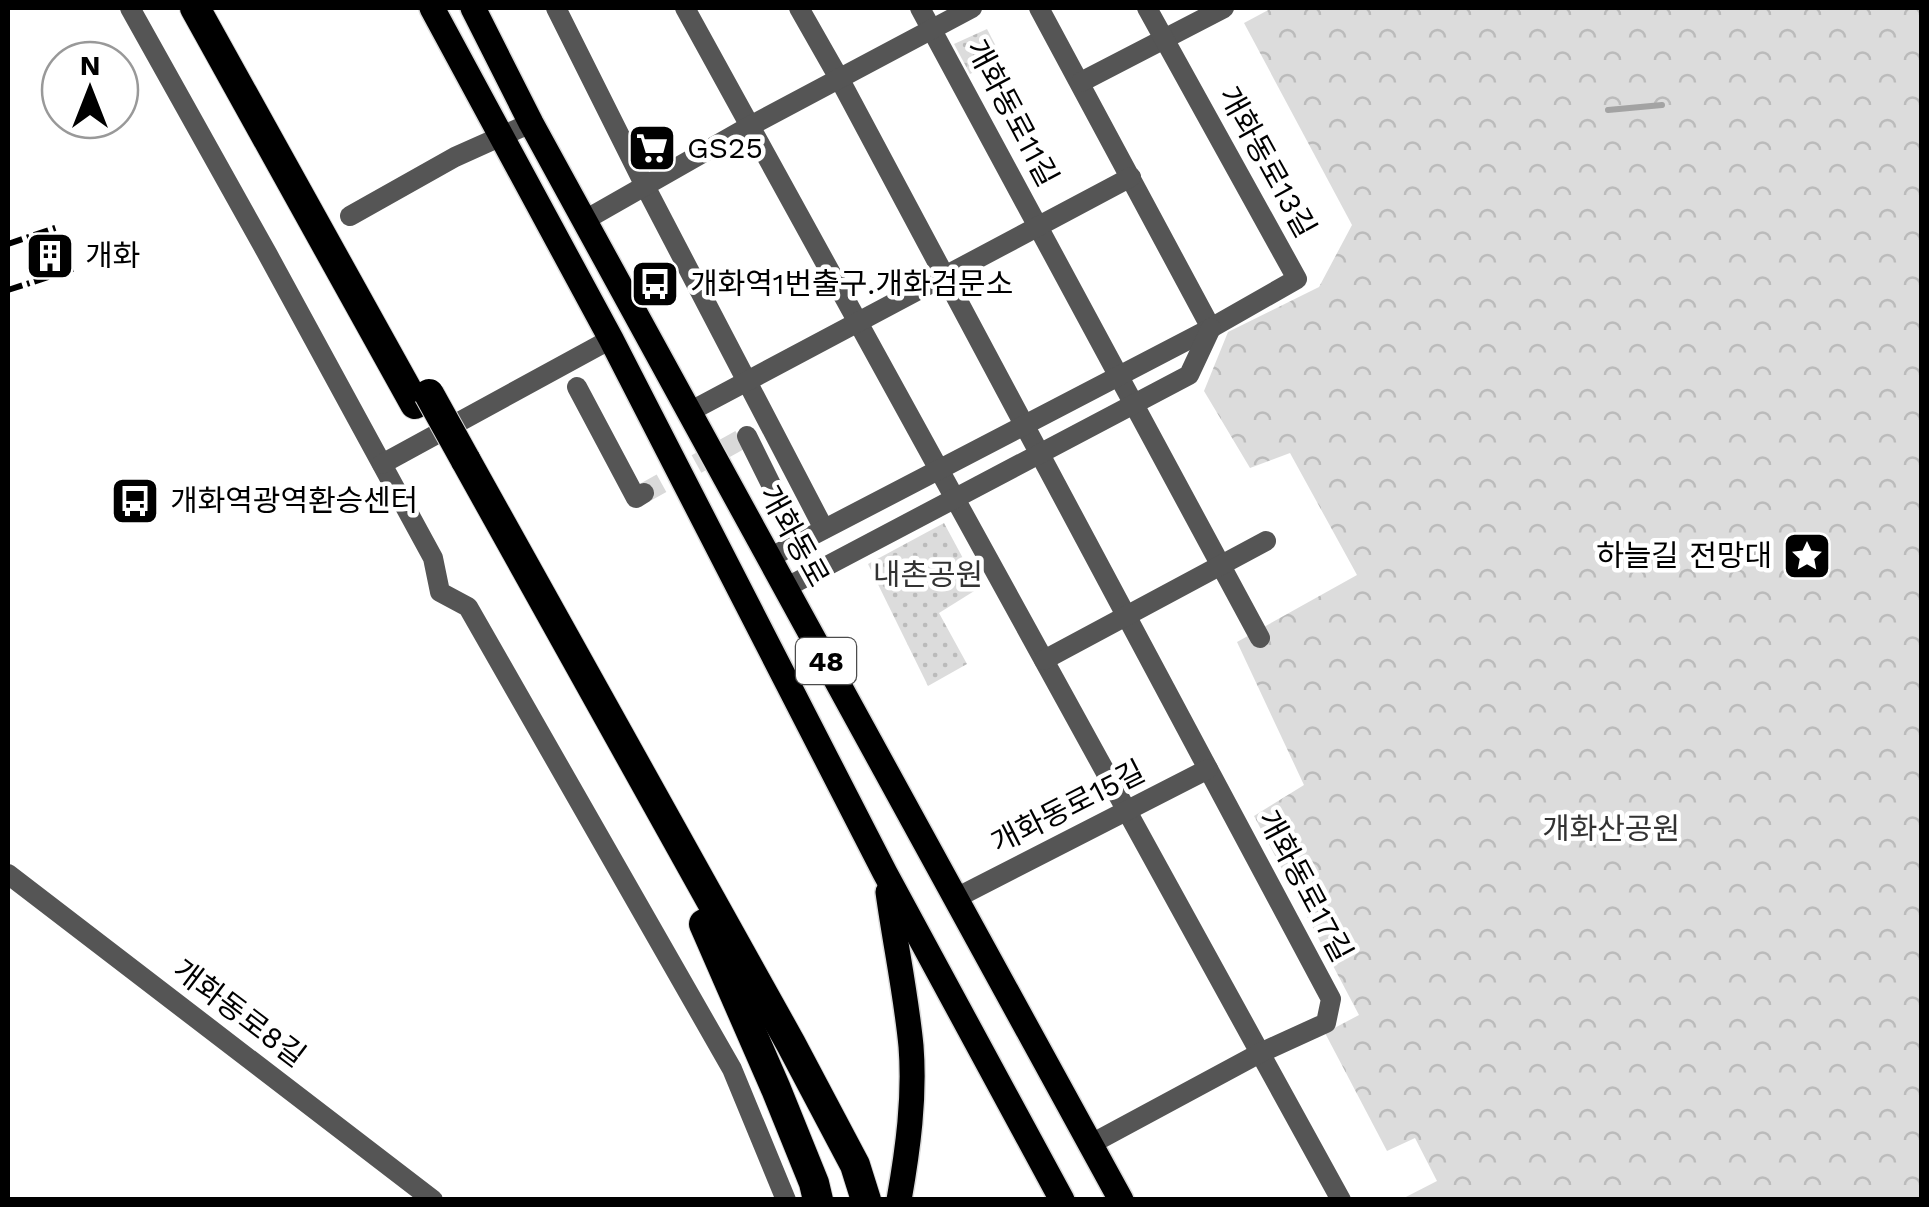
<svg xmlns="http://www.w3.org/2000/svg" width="1929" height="1207" font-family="'Work Sans','Noto Sans KR',sans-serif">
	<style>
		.forest { fill: url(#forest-crowns) }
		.park { fill: url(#park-dots) }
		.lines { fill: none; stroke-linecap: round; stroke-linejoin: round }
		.stream { stroke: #a3a3a3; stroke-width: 6 }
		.street-tunnel { stroke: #d9d9d9; stroke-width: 20; stroke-dasharray: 20 10; stroke-linecap: butt }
		.primary-casing { stroke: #dbdbdb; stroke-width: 28 }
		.highway-casing { stroke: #dbdbdb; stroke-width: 32 }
		.street { stroke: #555; stroke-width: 20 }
		.primary { stroke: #000; stroke-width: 25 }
		.highway { stroke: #000; stroke-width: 30 }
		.rail { stroke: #000; stroke-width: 6; stroke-dasharray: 15 5 2.5 5; stroke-linecap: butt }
		.highway-bridge-casing { stroke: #dbdbdb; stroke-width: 32; stroke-linecap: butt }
		.highway-bridge { stroke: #000; stroke-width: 30 }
		.labels { text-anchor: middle; stroke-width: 9; stroke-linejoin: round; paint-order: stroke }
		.shield { fill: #fff; stroke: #4c4c4c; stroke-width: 2.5 }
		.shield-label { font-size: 28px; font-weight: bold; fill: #000 }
		.street-label { font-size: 30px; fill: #000; stroke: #fff }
		.poi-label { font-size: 30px; fill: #000; stroke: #fff; text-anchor: start }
		.park-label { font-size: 30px; fill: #333; stroke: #fff }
	</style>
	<defs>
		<pattern id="forest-crowns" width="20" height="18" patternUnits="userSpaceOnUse" patternTransform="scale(2.5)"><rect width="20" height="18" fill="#dcdcdc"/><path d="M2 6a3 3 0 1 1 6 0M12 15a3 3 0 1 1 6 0" fill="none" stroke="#bbb"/></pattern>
		<pattern id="park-dots" width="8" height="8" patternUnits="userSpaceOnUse" patternTransform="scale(2.5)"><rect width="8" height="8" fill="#dcdcdc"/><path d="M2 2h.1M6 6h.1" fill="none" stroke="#bbb" stroke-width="1.8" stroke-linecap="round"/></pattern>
	</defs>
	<rect width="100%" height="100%" fill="#fff"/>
	<!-- forest -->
	<path class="forest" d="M1272,8H1921V1199H1402L1437,1181L1415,1138L1387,1151L1325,1033L1359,1015L1254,816L1304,785L1237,642L1357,575L1290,453L1250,468L1204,391L1228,332L1319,287L1352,225L1244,23Z"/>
	<!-- park -->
	<g class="park">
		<path d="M987,29L1002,58L970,74L954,44Z"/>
		<path d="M944,523L979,588L939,613L967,664L928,686L868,564Z"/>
	</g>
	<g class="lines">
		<!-- stream -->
		<path class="stream" d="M1608,110L1662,105"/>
		<!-- street-tunnel -->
		<path class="street-tunnel" d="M644,493L747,436"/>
		<!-- primary casing -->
		<g class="primary-casing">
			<g id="primary">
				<path d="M432,8L611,339L885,873L1062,1200"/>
				<path d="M473,8L531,123L1121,1200"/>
				<path d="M888,892C895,943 906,994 911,1046C915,1097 908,1149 899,1200"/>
			</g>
		</g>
		<!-- highway casing -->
		<g class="highway-casing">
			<g id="highway">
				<path d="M195,8L415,404"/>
				<path d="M465,459L791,1044L855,1165L866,1200"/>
				<path d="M704,924L776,1089L814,1183L818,1200"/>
			</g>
		</g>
		<!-- street -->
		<g class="street">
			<path d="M130,8L268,255L433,558L440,592L468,607L732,1069L786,1200"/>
			<path d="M556,8L645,186L824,529"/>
			<path d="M685,8L1341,1200"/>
			<path d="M799,8L840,80L1331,999L1326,1023L1260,1053L1091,1144"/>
			<path d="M920,8L1260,638"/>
			<path d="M1039,8L1211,328"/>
			<path d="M1081,82L1224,8"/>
			<path d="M350,216L455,157L531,123"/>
			<path d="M585,220L750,126L972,8"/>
			<path d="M577,387L636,498L644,493"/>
			<path d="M689,412L1131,177"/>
			<path d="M747,436L799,541"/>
			<path d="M382,464L611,339"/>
			<path d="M769,558L1211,328L1297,279L1147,8"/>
			<path d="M785,588L1189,375L1211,328"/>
			<path d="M1044,660L1266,541"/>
			<path d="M8,874L433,1200"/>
			<path d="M956,898L1208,769"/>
		</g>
		<!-- primary -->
		<use href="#primary" class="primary"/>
		<!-- highway -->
		<use href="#highway" class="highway"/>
		<!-- rail -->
		<g class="rail">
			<path d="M8,244L58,227"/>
			<path d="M8,290L73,269"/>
		</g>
		<!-- highway-bridge casing -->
		<g class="highway-bridge-casing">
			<path id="highway-bridge" d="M429,394L465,459"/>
		</g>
		<!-- highway-bridge -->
		<use href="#highway-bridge" class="highway-bridge"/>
	</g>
	<!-- icons -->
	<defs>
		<g id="supermarket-square" transform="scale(2.5)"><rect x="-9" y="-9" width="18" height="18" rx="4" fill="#000" stroke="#fff"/><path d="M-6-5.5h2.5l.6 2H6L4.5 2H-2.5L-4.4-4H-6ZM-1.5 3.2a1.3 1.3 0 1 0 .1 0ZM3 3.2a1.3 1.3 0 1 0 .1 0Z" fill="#fff"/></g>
		<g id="building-square" transform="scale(2.5)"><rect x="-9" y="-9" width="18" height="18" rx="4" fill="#000" stroke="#fff"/><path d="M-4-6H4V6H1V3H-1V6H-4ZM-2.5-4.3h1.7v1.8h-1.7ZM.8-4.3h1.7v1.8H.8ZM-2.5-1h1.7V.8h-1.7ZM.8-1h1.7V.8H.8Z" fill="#fff"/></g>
		<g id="bus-square" transform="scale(2.5)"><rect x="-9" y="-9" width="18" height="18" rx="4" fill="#000" stroke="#fff"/><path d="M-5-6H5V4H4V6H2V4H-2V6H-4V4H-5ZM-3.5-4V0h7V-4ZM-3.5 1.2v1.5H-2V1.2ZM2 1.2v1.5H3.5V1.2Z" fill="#fff"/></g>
		<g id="sight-square" transform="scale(2.5)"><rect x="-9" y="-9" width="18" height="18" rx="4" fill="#000" stroke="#fff"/><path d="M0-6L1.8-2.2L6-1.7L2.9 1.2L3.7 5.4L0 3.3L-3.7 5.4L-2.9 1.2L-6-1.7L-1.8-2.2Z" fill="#fff"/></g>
	</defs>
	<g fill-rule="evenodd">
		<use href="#supermarket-square" x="652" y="148"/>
		<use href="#building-square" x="50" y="256"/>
		<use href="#bus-square" x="655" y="284"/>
		<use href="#bus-square" x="135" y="501"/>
		<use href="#sight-square" x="1807" y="556"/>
	</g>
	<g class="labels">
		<!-- shield labels -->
		<rect class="shield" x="796" y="638" width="60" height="46" rx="8"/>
		<g class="shield-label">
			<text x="826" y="671">48</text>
		</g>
		<!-- street labels -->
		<g class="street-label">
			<text transform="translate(1012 113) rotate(62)" y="10">개화동로11길</text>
			<text transform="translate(1267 162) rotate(61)" y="10">개화동로13길</text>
			<text transform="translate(794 536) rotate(61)" y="10">개화동로</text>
			<text transform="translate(1068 807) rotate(-27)" y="10">개화동로15길</text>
			<text transform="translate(1305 886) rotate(62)" y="10">개화동로17길</text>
			<text transform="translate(239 1013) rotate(37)" y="10">개화동로8길</text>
		</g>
		<!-- poi labels -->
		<g class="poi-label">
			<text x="687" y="158">GS25</text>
			<text x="85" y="266">개화</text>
			<text x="690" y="294">개화역1번출구.개화검문소</text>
			<text x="170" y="511">개화역광역환승센터</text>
			<text x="1772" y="566" text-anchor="end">하늘길 전망대</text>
		</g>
		<!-- park labels -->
		<g class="park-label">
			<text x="928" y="585">내촌공원</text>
			<text x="1611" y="839">개화산공원</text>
		</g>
	</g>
	<!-- border -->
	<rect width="1929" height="1207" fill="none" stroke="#000000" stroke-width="20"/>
	<!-- north arrow -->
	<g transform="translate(90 90)"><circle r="48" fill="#ffffff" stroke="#999999" stroke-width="2.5"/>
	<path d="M0-8L18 38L0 25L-18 38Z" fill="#000000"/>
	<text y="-15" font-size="28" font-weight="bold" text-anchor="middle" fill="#000000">N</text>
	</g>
</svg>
